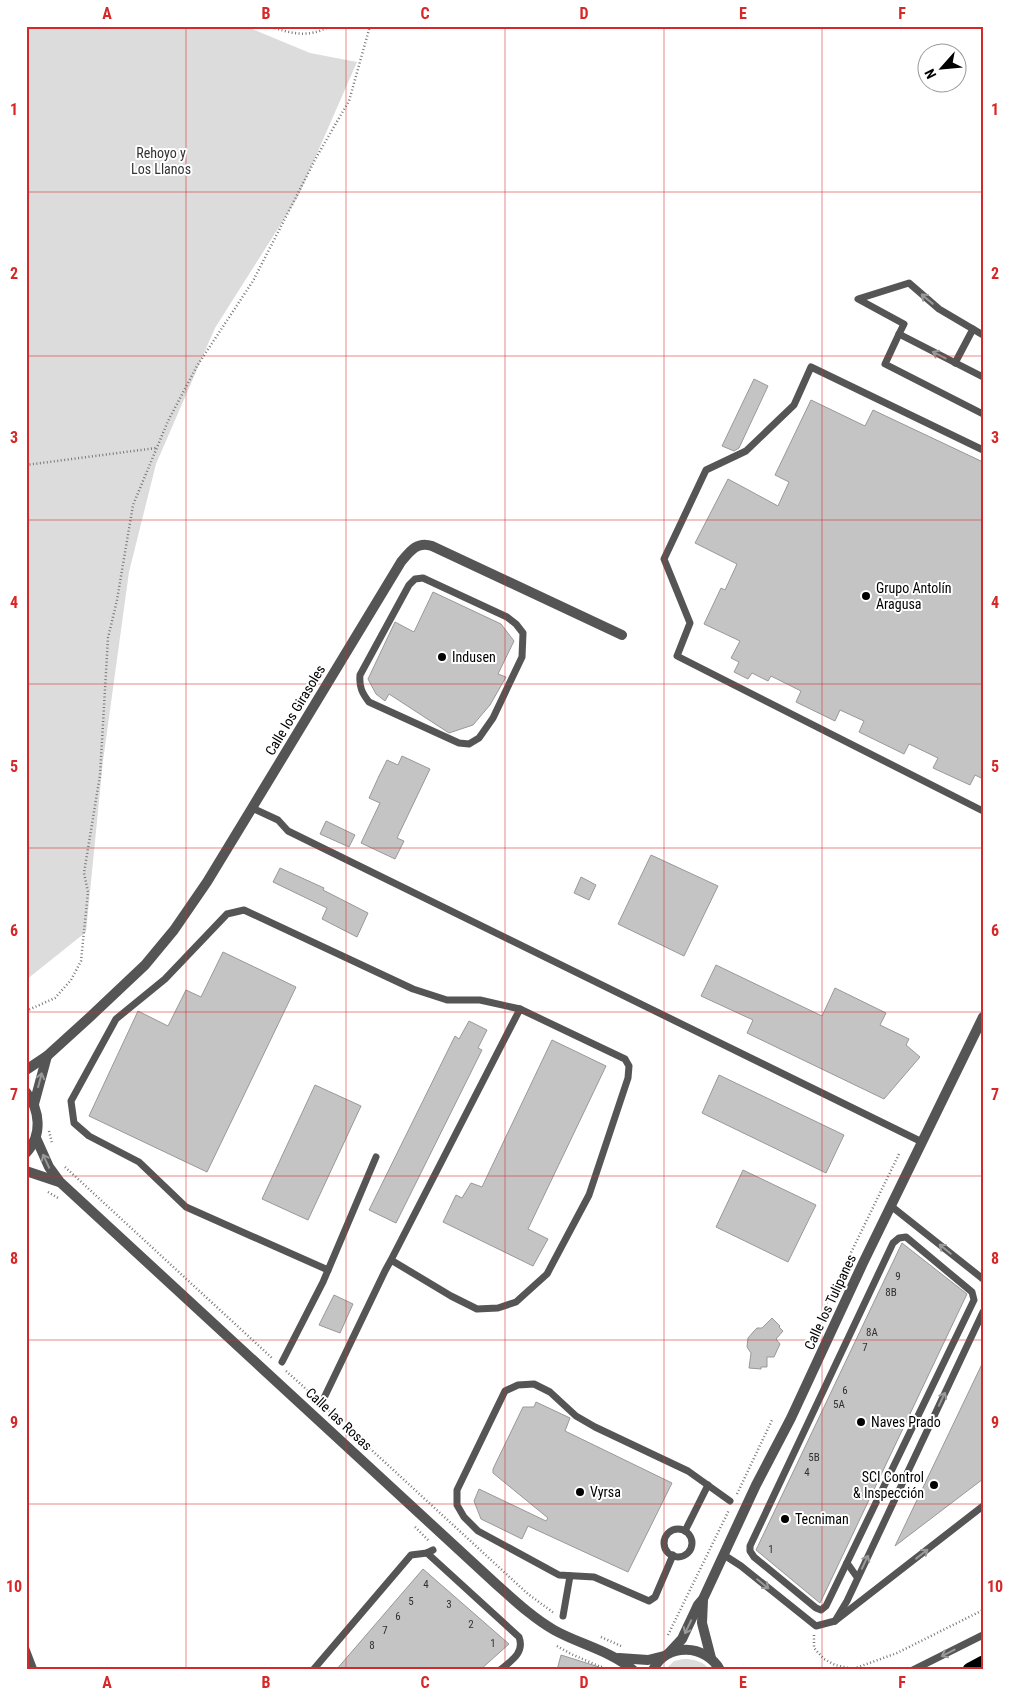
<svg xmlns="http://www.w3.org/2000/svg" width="1009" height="1696" font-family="'Roboto Condensed',sans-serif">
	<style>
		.green { fill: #dcdcdc }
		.building { fill: #c4c4c4; stroke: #999 }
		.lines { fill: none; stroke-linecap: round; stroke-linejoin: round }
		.path { stroke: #777; stroke-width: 2.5; stroke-dasharray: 1 2.5; stroke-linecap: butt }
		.service { stroke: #555; stroke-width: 7 }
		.minor { stroke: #555; stroke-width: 10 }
		.motorway { stroke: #000; stroke-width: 15 }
		.oneway { stroke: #999 }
		.grid { fill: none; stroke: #d62828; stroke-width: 1; stroke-opacity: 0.55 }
		.poi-dot { fill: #000; stroke: #fff; stroke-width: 2 }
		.labels { text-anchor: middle; stroke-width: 4; stroke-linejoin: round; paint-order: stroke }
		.number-label { font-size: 11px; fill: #313131 }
		.park-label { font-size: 14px; fill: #333; stroke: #fff }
		.poi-label { font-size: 14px; fill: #000; stroke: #fff; text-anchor: start }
		.street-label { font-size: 14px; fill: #000; stroke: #fff }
		.neatline { fill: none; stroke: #d62828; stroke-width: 2 }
		.grid-label { font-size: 16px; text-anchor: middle; font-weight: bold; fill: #d62828 }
	</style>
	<rect width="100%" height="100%" fill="#fff"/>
	<!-- green -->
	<g class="green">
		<path d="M26,26H245L310,53L357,62L298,197L215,328L156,464L129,572L103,761L86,932L26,980Z"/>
		<path d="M683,1659C694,1659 703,1661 710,1670H665L674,1661Z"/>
	</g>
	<!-- building -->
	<g class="building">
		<path d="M754,379L768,386L739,448L734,451L722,446Z"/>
		<path d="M811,400L865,426L873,410L983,462V779L975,775L970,785L933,768L938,758L909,744L904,754L859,732L864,721L840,710L835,721L796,702L801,691L771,676L768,681L752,673L748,679L734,672L739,662L731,658L740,641L704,624L721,588L725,590L737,564L695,543L728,479L778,506L789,482L775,475Z"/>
		<path d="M433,592L501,624L514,641L498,674L506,677L490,705L473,725L449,733L389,694L385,701L376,694L368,679L395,622L414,632Z"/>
		<path d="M402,756L430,769L397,838L404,841L395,859L361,843L380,803L369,798L379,776L387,760L398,765Z"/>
		<path d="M326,821L355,835L349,847L320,834Z"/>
		<path d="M651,855L718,886L684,956L618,924Z"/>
		<path d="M280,868L324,888L323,890L368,913L357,937L322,919L327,908L273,882Z"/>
		<path d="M581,877L596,885L589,900L574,893Z"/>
		<path d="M223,952L296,987L207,1172L89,1116L138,1011L168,1026L186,990L201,997Z"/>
		<path d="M716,965L822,1016L835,988L886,1013L880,1025L909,1039L906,1045L920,1057L884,1099L747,1033L753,1020L701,996Z"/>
		<path d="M469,1021L487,1030L478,1048L482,1050L396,1223L369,1210L455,1036L459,1039Z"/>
		<path d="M552,1040L606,1066L528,1229L548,1239L533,1266L443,1222L456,1195L462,1198L471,1183L482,1187Z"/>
		<path d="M719,1075L844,1135L826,1173L702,1113Z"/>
		<path d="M315,1085L361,1106L308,1220L262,1199Z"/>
		<path d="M743,1170L816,1205L788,1262L716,1227Z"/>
		<path d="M902,1243L967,1294L820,1603L756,1550Z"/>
		<path d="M334,1295L353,1304L340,1333L319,1325Z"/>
		<path d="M772,1318L780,1326L779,1327L783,1331L776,1339L780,1344L774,1357H767V1367H761V1369L749,1368L751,1353L747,1347L748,1338L754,1331L757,1328H762Z"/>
		<path d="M983,1362V1479L895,1546Z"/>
		<path d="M536,1402L570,1418L565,1431L672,1483L628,1572L528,1526L522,1539L481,1519L474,1501L479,1489L546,1521L548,1518L493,1473V1469L523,1407H534Z"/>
		<path d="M423,1569L509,1644L480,1670H336Z"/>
		<path d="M561,1655L599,1667V1670H557Z"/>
	</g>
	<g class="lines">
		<!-- path -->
		<g class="path">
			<path d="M268,26C291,33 307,39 330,26"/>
			<path d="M26,465L156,448"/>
			<path d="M26,1011L55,998L71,980L81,961L88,892L84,873L100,775L108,638L117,600L133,505L168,421L197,366L253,281L317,156L349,101L370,26"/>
			<path d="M49,1131L52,1143"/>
			<path d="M65,1167L272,1358"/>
			<path d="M48,1192L58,1198"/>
			<path d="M825,1306L899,1154"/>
			<path d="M286,1371L315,1397"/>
			<path d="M326,1408L528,1594L554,1613"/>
			<path d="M737,1494L773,1418"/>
			<path d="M415,1527L429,1541"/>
			<path d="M668,1635L729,1510"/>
			<path d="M814,1635V1648L824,1659L835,1665L853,1669L897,1653L983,1610"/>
			<path d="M601,1637L621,1646"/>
			<path d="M557,1646L571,1654L601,1667L604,1666"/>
		</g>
		<!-- service -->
		<g class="service">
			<path d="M899,334L904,324L858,299L909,283L939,309L983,335"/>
			<path d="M955,363L973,329"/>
			<path d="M983,377L899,334L885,364L983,414"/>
			<path d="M983,450L811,367L794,405L746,451L706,470L664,559L690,623L677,656L983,811"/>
			<path d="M423,578L507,617L516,624L523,633L522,657L493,718L479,738L469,744L459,743L369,702C362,693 359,687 360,675L409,585L415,579Z"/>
			<path d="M252,808L278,820L288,831L922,1142"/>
			<path d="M891,1206L983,1279"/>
			<path d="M906,1237L972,1292L974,1300L826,1606L821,1610L816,1608L754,1557L750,1551V1546L893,1243L899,1238Z"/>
			<path d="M328,1270L186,1207L139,1162L89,1136L74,1123L71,1101L116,1019L165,979L227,914L244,910L413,989L447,1000H480L520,1009"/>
			<path d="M282,1362L323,1282L376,1157"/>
			<path d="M323,1400L385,1271L391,1260L520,1009L625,1059L629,1066L628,1078L589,1195L547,1274L516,1302L498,1308L477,1309L451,1296L391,1260"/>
			<circle cx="678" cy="1543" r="14"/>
			<path d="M685,1531L708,1485"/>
			<path d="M427,1553L519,1637C525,1653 511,1661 500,1670"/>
			<path d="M673,1555L655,1597L649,1601L594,1577L559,1575L478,1531L464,1517L457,1505V1490L505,1391L518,1385L534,1384L550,1392L576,1416L595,1427L688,1471L730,1501"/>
			<path d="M724,1555L741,1566L816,1626L835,1621L983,1506"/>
			<path d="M847,1563L857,1577"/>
			<path d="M563,1616L570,1576"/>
			<path d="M835,1621L847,1601L983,1312"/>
			<path d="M26,1649L34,1670"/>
			<path d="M313,1670L411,1555L427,1553L433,1550"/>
			<path d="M913,1670L983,1635"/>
		</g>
		<!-- minor -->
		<g class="minor">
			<path d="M26,1070L47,1056L91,1016L145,965L174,930L207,882L252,808L401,562C410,551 417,541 432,546L622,635"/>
			<path d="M26,1092C40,1110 43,1135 26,1153"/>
			<path d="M34,1104L47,1056"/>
			<path d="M36,1138L49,1167L60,1182L496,1584C514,1600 533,1618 554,1630C579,1644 611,1651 633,1670"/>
			<path d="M26,1171L59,1182"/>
			<path d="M703,1600L702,1623L711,1658"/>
			<path d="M669,1653L682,1639L698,1605L703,1599L756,1485L791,1418L863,1263L983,1017"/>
			<path d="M619,1658L648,1660L664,1656"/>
			<path d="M653,1670C666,1642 706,1644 720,1670"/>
		</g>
		<!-- motorway -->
		<path class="motorway" d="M970,1670L983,1663"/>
	</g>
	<!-- one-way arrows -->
	<defs><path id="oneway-shaft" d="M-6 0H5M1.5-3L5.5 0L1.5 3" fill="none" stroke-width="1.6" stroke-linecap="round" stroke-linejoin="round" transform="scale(1.25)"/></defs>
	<g class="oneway">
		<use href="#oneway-shaft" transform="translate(927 299) rotate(-140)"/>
		<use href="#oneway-shaft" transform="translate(939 355) rotate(-153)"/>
		<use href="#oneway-shaft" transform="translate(40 1080) rotate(-75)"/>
		<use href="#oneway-shaft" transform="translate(46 1161) rotate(-115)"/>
		<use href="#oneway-shaft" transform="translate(945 1249) rotate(-141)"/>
		<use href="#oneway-shaft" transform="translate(942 1399) rotate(-65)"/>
		<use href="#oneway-shaft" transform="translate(922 1554) rotate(-38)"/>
		<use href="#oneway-shaft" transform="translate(865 1562) rotate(-65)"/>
		<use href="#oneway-shaft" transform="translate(763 1584) rotate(39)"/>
		<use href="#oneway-shaft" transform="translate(688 1627) rotate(115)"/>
		<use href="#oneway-shaft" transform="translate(948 1653) rotate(153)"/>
	</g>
	<!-- grid -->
	<path class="grid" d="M186,26V1670M346,26V1670M505,26V1670M664,26V1670M822,26V1670M26,192H983M26,356H983M26,520H983M26,684H983M26,848H983M26,1012H983M26,1176H983M26,1340H983M26,1504H983"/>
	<!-- markers -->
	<g class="poi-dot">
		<circle cx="866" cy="596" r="5"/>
		<circle cx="442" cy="657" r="5"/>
		<circle cx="861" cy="1422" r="5"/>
		<circle cx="934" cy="1485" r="5"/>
		<circle cx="580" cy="1492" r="5"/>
		<circle cx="785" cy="1519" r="5"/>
	</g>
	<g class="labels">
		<!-- number labels -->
		<g class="number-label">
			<text x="898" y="1280">9</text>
			<text x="891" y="1296">8B</text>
			<text x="872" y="1336">8A</text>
			<text x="865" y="1351">7</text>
			<text x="845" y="1394">6</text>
			<text x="839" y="1408">5A</text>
			<text x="814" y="1461">5B</text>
			<text x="807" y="1476">4</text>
			<text x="771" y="1553">1</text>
			<text x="426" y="1588">4</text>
			<text x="411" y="1605">5</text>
			<text x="449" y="1608">3</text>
			<text x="398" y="1620">6</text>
			<text x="471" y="1628">2</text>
			<text x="385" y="1634">7</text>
			<text x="493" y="1647">1</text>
			<text x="372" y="1649">8</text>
		</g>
		<!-- park labels -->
		<g class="park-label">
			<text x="161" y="158">Rehoyo y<tspan x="161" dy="16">Los Llanos</tspan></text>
		</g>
		<!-- poi labels -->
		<g class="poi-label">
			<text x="876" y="593">Grupo Antolín<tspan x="876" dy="16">Aragusa</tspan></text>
			<text x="452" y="662">Indusen</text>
			<text x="871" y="1427">Naves Prado</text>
			<text x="924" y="1482" text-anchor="end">SCI Control<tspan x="924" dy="16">&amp; Inspección</tspan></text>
			<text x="590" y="1497">Vyrsa</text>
			<text x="795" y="1524">Tecniman</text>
		</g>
		<!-- street labels -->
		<g class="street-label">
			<text transform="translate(295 710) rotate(-59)" y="5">Calle los Girasoles</text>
			<text transform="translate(830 1302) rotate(-65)" y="5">Calle los Tulipanes</text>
			<text transform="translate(339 1419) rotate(43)" y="5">Calle las Rosas</text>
		</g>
	</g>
	<!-- border -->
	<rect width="1009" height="1696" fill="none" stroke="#ffffff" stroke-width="55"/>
	<!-- north arrow -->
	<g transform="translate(942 68) rotate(243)"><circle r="24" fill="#ffffff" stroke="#999999"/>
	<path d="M0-4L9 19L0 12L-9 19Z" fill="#000000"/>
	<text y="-8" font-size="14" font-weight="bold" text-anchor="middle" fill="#000000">N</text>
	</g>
	<rect x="28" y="28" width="954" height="1640" class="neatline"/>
	<g class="grid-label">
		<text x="107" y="19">A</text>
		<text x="266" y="19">B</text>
		<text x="425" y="19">C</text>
		<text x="584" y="19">D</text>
		<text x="743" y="19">E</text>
		<text x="902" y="19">F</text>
		<text x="14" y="115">1</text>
		<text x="995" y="115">1</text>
		<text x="14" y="279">2</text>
		<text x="995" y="279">2</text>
		<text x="14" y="443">3</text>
		<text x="995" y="443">3</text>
		<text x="14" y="608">4</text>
		<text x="995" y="608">4</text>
		<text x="14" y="772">5</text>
		<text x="995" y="772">5</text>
		<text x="14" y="936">6</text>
		<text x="995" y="936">6</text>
		<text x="14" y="1100">7</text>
		<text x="995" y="1100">7</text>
		<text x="14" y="1264">8</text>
		<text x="995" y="1264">8</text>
		<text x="14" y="1428">9</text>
		<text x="995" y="1428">9</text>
		<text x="14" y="1592">10</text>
		<text x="995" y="1592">10</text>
		<text x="107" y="1688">A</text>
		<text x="266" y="1688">B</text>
		<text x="425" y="1688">C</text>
		<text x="584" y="1688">D</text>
		<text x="743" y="1688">E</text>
		<text x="902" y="1688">F</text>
	</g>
</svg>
